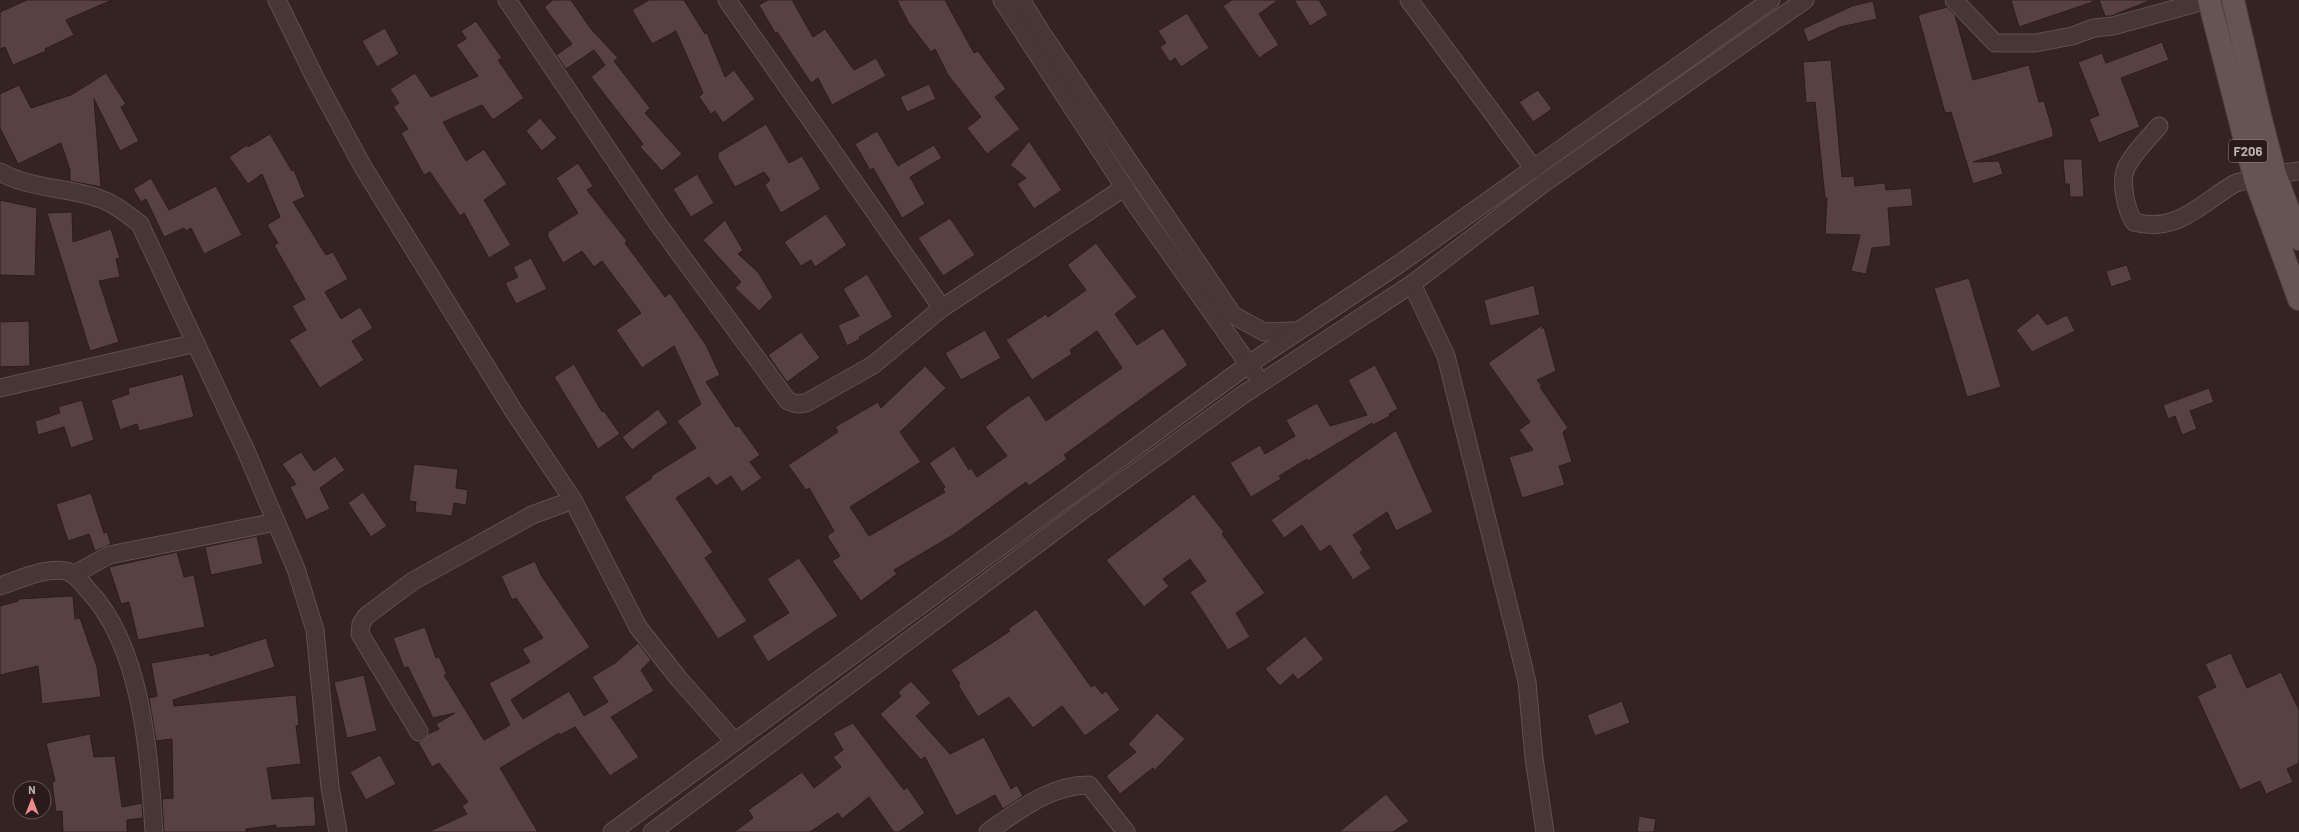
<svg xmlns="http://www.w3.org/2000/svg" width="2299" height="832" font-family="Barlow,sans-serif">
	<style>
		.building { fill: #574142; stroke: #2c1d1d }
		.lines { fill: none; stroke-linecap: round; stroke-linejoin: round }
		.minor-casing { stroke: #605050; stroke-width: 19 }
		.primary-casing { stroke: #4f3f3f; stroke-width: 24 }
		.minor { stroke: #463636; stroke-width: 17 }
		.primary { stroke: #665454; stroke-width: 22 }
		.labels { text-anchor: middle; stroke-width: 4; stroke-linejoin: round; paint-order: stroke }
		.shield { fill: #2a1b1b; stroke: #948383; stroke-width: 1 }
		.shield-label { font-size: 13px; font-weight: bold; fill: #c2b0b0 }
	</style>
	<rect width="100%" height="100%" fill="#352223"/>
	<!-- building -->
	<g class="building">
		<path d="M27,0H112L66,20L74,35L45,49L46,51L13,65L5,47L0,49V12Z"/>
		<path d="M553,0H571L591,29L618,58L614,61L650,108L645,113L682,154L662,171L640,147L643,144L591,77L605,65L594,50L566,69L556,55L572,44L544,7Z"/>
		<path d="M649,0H684L705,34L707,33L725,77L734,70L755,99L723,123L715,111L711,114L699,97L703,93L676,31L652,44L632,10Z"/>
		<path d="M768,0H792L813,37L825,29L854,70L876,58L886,76L832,105L818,78L811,83L777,32L775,33L759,5Z"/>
		<path d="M897,0H945L974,53L978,51L1006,89L995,97L1020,129L987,154L967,128L981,117L948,75L935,49L931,52L908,22Z"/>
		<path d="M1232,0H1278L1259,14L1279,45L1259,58L1223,6Z"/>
		<path d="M1294,0H1319L1328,15L1310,26Z"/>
		<path d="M2011,0H2093V2L2019,27Z"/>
		<path d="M2099,0H2149V1L2111,16H2105Z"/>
		<path d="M1873,1L1877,19L1840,27L1808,42L1803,29L1852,6Z"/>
		<path d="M1947,7L1955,15L1973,80L2029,65L2039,102L2044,101L2053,131V137L1973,162L1999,161L2003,174L1973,184L1951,112L1945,113L1918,15Z"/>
		<path d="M1187,13L1209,48L1181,67L1175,58L1170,62L1160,47L1166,43L1158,31Z"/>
		<path d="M476,21L502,58L498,60L524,98L493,120L482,105L443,122L466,161L484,149L507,184L484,200L511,245L489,258L464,213L460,216L430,172L424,175L401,133L408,129L393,107L399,103L390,89L415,73L431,97L478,76L456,45L466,39L461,31Z"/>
		<path d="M385,28L399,54L377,67L362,41Z"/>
		<path d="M2162,42L2169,60L2121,78L2140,127L2099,143L2089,119L2099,115L2078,62L2102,53L2106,63Z"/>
		<path d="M1831,60L1842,177L1854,176L1855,186L1885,183L1886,190L1911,188L1913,206L1888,208L1891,246L1872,248L1866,274L1851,271L1860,235L1825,234L1827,198H1825L1815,102L1806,103L1803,62Z"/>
		<path d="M106,73L126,104L121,107L139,141L120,151L94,99L101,187L70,181V170L61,143L18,164L0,128V94L19,85L31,108L71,95Z"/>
		<path d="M929,84L936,99L907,112L900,97Z"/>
		<path d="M1538,90L1552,109L1533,122L1519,102Z"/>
		<path d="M540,118L557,138L542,151L526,131Z"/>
		<path d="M766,124L789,163L802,156L821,189L781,213L765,185L770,180L764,172L735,187L718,158V153Z"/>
		<path d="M877,131L898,166L934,145L942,158L910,177L925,204L902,218L873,168L870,170L855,144Z"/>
		<path d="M270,134L292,171L294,170L305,197L293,202L326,255L333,252L348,279L325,292L341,319L360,307L373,328L352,341L364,360L320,388L289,340L306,330L292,306L305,299L274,245L278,243L267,225L280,217L262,174L248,184L229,157L247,145L248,147Z"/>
		<path d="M1029,141L1062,190L1034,209L1017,184L1026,178L1010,165Z"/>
		<path d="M2063,159H2082L2084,197H2070L2069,184H2065Z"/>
		<path d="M578,163L593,186L587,190L627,241L625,243L665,297L670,293L706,345L720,375L706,382L736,427L739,426L760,455L750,462L762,478L742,492L731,476L716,486L709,477L676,498L713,552L705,558L747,621L718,639L624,497L652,478L651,476L696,448L677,421L701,404L674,346L642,368L616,330L641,313L602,261L594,267L582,251L563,263L548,237V232L578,213L556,178Z"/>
		<path d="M697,174L714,203L691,217L673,189Z"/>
		<path d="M151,178L169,210L216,186L242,235L204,254L191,228L186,231L184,228L164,237L146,199L141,202L133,189Z"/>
		<path d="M0,200L37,208L35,276L0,275Z"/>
		<path d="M72,212L73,242L111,229L120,258L116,259L120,277L99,281L119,342L90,351L47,213Z"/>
		<path d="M826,214L847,245L815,267L811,260L801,266L784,242Z"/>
		<path d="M950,218L975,255L943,276L918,238Z"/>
		<path d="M725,220L743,250L738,254L758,272L773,297L759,311L735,288L741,282L703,240Z"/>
		<path d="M1096,243L1137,297L1115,314L1137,345L1163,328L1188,365L1064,455L1067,459L1029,486L1026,482L953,535L894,570L897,574L861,601L832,561L840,556L827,536L834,531L809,488L806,490L788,465L838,432L835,427L878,402L881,408L925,366L946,388L900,432L921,462L850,507L869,536L945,492L943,489L945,487L929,463L954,446L969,470L971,468L977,477L1007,456L985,427L1009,408L1029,395L1046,421L1122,368L1097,331L1070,350L1072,354L1032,380L1006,340L1046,314L1048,317L1086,290L1067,265Z"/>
		<path d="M531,258L547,289L516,304L505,283L518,277L513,267Z"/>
		<path d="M2127,265L2132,280L2111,287L2106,271Z"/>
		<path d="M867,274L893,317L859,337L860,339L847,346L838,325L859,316L843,289Z"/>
		<path d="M1969,278L2001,387L1967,397L1934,288Z"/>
		<path d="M1534,285L1540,315L1490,326L1484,300Z"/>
		<path d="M2038,313L2047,325L2067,315L2075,331L2032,352L2016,330Z"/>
		<path d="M29,321L30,366L0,367V322Z"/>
		<path d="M1542,325V329L1544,327L1556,371L1537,380L1542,386L1540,387L1568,428L1563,432L1572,462L1559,466L1565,485L1522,498L1509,457L1533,450L1519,430L1530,422L1488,363Z"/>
		<path d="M985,330L1001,358L961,380L945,353Z"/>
		<path d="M801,332L820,358L787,382L768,355Z"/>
		<path d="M574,364L602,412L604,411L620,434L598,449L554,377Z"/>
		<path d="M1375,365L1398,409L1389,414L1390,416L1373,425L1372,423L1308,461L1307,459L1279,476L1281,479L1251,497L1230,463L1260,445L1265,454L1295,436L1286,420L1317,403L1330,426L1367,415L1348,380Z"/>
		<path d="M183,374L194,417L139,431L137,424L120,430L111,400L129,394L128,388Z"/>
		<path d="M2209,388L2214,402L2190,411L2197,429L2182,435L2175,416L2168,419L2163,405Z"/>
		<path d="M82,400L94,440L71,448L64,427L38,435L35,421L60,413L58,407Z"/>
		<path d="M658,409L668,423L632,450L622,437Z"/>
		<path d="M1396,430L1433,512L1396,531L1387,512L1353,535L1363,550L1360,552L1371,568L1353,580L1330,545L1320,552L1302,525L1284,538L1271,520Z"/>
		<path d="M301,452L314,471L335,456L345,470L320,488L330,509L306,520L290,487L296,484L282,464Z"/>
		<path d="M414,464L458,469L456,488L468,490L466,505L454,503L452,516L415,512L416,502L409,501Z"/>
		<path d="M363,492L387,526L371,537L348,503Z"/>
		<path d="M91,493L104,533L107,532L111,544L95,551L89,534L68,541L56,504Z"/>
		<path d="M1194,494L1224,532L1222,534L1265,593L1236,613L1250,637L1228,650L1190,592L1206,581L1190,559L1163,579L1169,586L1144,607L1106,560Z"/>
		<path d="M257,536L263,564L211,575L205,547Z"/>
		<path d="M177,552L184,577L194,575L205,627L138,640L129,602L121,604L109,567Z"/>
		<path d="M799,558L838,616L768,662L752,636L789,613L767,579Z"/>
		<path d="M535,561L541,575L590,647L511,700L523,719L569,691L584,716L608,702L592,677L615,663L638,643L651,660L641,670L654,691L611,717L639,757L610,776L575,727L560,735L559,733L500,768L538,832H428L467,814L462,806L468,802L439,763L432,767L418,742L424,740L428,734L439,729L436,724L455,713L433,718L408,667L404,668L393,638L425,627L436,658L439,657L447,674L444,675L484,740L510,725L489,683L530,662L522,649L543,638L516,598L512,600L501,576Z"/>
		<path d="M73,596L75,619L80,618L97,667L101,697L42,704L38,666L0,675V606L18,601V599Z"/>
		<path d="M1036,609L1091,687L1095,685L1102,694L1106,691L1120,710L1085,736L1062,706L1033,728L1009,697L978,717L958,685L960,684L951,670L1010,631L1008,629Z"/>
		<path d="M1305,636L1324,659L1298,680L1293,674L1280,686L1265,669Z"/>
		<path d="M266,638L275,667L173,700L174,706L296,695L299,725L296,726L301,764L267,768L272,799L314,796L316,826L276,828V825L246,829V832H164L162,799L173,798L172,739L156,741L149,698L157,696L151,663L209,653L210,656Z"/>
		<path d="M2231,653L2247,688L2281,672L2299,710V763L2287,769L2293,782L2266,794L2260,781L2240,790L2197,696L2216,687L2205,664Z"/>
		<path d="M364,675L377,731L347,738L334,682Z"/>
		<path d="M911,681L931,703L916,716L950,754L984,737L1011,789L1017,785L1023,796L1003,809L995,795L956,816L925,757L921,760L880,714L901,696L898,692Z"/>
		<path d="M1622,701L1630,723L1595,736L1587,715Z"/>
		<path d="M1157,713L1185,739L1155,770L1153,768L1120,794L1106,776L1136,752L1128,744Z"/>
		<path d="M853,723L904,790L907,787L925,813L899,832H894L869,797L842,819L838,813L810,832H734L753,818L748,810L802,772L814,788L841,767L833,757L843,750L833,733Z"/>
		<path d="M90,734L94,757L115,756L122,807L142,803L143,818L127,820V832H63L62,811L56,812L52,782L55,781L46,743Z"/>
		<path d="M380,755L396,784L366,800L350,772Z"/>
		<path d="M1386,794L1409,821L1393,832H1339Z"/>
		<path d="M1639,816L1656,819L1654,832H1637Z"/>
	</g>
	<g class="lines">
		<!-- minor casing -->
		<g class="minor-casing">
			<g id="minor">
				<path d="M277,0L315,78L363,167L513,410L573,500L638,627L679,679L735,742"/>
				<path d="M507,0L658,224L788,401L797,404L806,403L873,365L942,308L1125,187"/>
				<path d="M727,0L942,308"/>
				<path d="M1002,0L1136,205L1254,372"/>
				<path d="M1021,0L1043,35L1233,315L1264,332L1295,331"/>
				<path d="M1409,0L1534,169"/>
				<path d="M1954,0L1995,43H2035L2072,36L2094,28L2113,26L2207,0"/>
				<path d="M2159,126C2148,139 2133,153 2126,168C2120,182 2126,210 2134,222C2177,234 2201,203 2234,184C2240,181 2249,180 2255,179"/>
				<path d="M0,172C30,189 67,187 98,198C114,203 127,214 140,224L246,451L296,569L315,630L330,787L338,832"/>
				<path d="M2275,174L2299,171"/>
				<path d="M1412,284L1446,356L1513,624L1527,682L1534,758L1545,832"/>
				<path d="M0,388L196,343"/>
				<path d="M73,575L109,555L276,522"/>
				<path d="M0,586C19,580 44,567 65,571C74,572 82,583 88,590C143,648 149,756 154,832"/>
				<path d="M419,732L360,634L361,624L366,616L413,581L532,515L573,500"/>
				<path d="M612,832L1249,364L1399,264L1771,0"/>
				<path d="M652,832L1083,510L1241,396L1412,284L1544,183L1805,0"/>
				<path d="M988,832C1019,810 1050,785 1089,785L1126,832"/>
			</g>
		</g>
		<!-- primary casing -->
		<g class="primary-casing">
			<g id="primary">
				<path d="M2209,0L2255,179L2299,299"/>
				<path d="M2233,0L2260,116L2275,174L2299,239"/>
			</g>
		</g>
		<!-- minor -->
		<use href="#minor" class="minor"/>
		<!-- primary -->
		<use href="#primary" class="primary"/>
	</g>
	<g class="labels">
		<!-- shield labels -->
		<rect class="shield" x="2229" y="140" width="38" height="22" rx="3"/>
		<g class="shield-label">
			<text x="2248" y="156">F206</text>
		</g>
	</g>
	<!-- north arrow -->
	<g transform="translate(32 800)"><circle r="19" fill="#2a1b1b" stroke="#675757"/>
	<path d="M0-3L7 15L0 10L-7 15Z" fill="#eb8c8c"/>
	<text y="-6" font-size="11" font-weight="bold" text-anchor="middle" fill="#c2b0b0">N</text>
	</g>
</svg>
